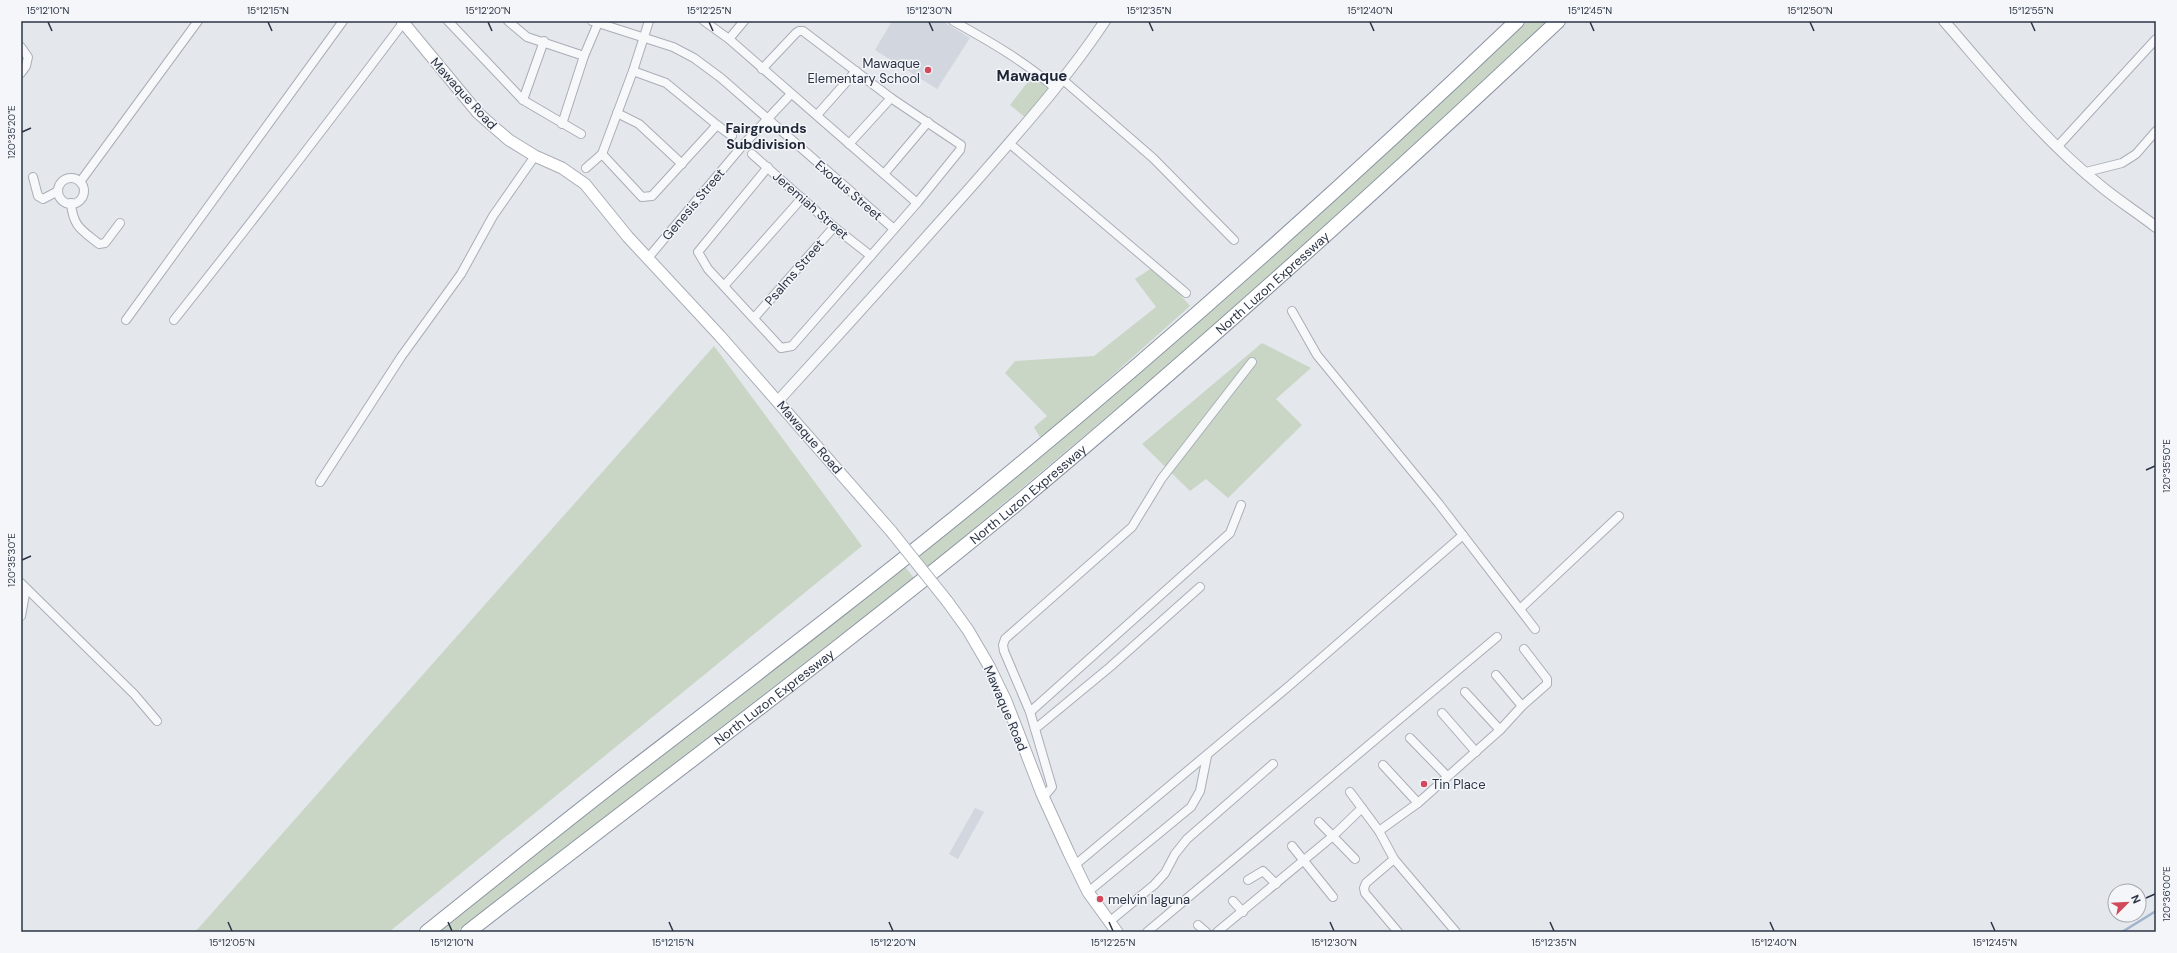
<svg xmlns="http://www.w3.org/2000/svg" width="2177" height="953" font-family="'DM Sans',sans-serif">
	<style>
		.built { fill: #d2d6de }
		.green { fill: #c9d6c5 }
		.lines { fill: none; stroke-linecap: round; stroke-linejoin: round }
		.stream { stroke: #9fb4cc; stroke-width: 2.5 }
		.minor-casing { stroke: #a9aeb7; stroke-width: 10 }
		.tertiary-casing { stroke: #a9aeb7; stroke-width: 12 }
		.secondary-casing { stroke: #a9aeb7; stroke-width: 13 }
		.motorway-casing { stroke: #8b94a3; stroke-width: 16 }
		.minor { stroke: #f7f8fa; stroke-width: 8 }
		.tertiary { stroke: #f7f8fa; stroke-width: 10 }
		.secondary { stroke: #fff; stroke-width: 11 }
		.motorway { stroke: #fff; stroke-width: 14 }
		.secondary-bridge-casing { stroke: #a9aeb7; stroke-width: 13; stroke-linecap: butt }
		.secondary-bridge { stroke: #fff; stroke-width: 11 }
		.ticks { fill: none; stroke: #2b3445; stroke-width: 1.5 }
		.poi-dot { fill: #d1495b; stroke: #f4f6f9; stroke-width: 1.5 }
		.labels { text-anchor: middle; stroke-width: 3; stroke-linejoin: round; paint-order: stroke }
		.poi-label { font-size: 13px; fill: #2b3445; stroke: #f4f6f9; text-anchor: start }
		.street-label { font-size: 13px; fill: #2b3445; stroke: #f4f6f9 }
		.neighbourhood-label { font-size: 14px; font-weight: bold; fill: #1d2536; stroke: #f4f6f9 }
		.quarter-label { font-size: 15px; font-weight: bold; fill: #1d2536; stroke: #f4f6f9 }
		.neatline { fill: none; stroke: #2b3445; stroke-width: 1.5 }
		.ticks-label { font-size: 10px; text-anchor: middle; fill: #2b3445 }
	</style>
	<rect width="100%" height="100%" fill="#e4e7ec"/>
	<!-- built -->
	<g class="built">
		<path d="M892,21H942L970,38L937,89L875,50Z"/>
		<path d="M975,808L984,812L958,859L949,854Z"/>
	</g>
	<!-- green -->
	<g class="green">
		<path d="M1528,21H1548L1305,248L1219,323L923,571L913,556L1211,310L1292,239Z"/>
		<path d="M1033,75L1051,89L1027,119L1010,105Z"/>
		<path d="M1155,266L1190,306L1041,439L1034,427L1047,416L1005,373L1015,361L1094,356L1156,307L1135,279Z"/>
		<path d="M1262,343L1311,368L1276,399L1302,425L1228,498L1206,479L1190,491L1142,444Z"/>
		<path d="M714,346L862,546L389,932H195Z"/>
		<path d="M903,564L914,578L456,932H434Z"/>
	</g>
	<g class="lines">
		<!-- stream -->
		<path class="stream" d="M2122,932L2156,911"/>
		<!-- minor casing -->
		<g class="minor-casing">
			<g id="minor">
				<path d="M448,21L523,100L581,134"/>
				<path d="M508,21L527,37L584,56"/>
				<path d="M592,21L673,47L694,58L721,78L894,229"/>
				<path d="M704,21L729,39L917,203"/>
				<path d="M953,21C989,41 1024,61 1055,88"/>
				<path d="M729,39L744,21"/>
				<path d="M21,47L28,57L26,66L21,73"/>
				<path d="M762,69L796,33L799,31H803L891,98L961,145L960,150L917,203L792,346L781,348L708,269L698,252L768,167"/>
				<path d="M1062,79L1153,158L1234,240"/>
				<path d="M523,100L544,41"/>
				<path d="M617,113L639,124L682,164"/>
				<path d="M817,115L856,71"/>
				<path d="M562,124L584,56L598,23"/>
				<path d="M717,125L732,136"/>
				<path d="M1009,143L1186,293"/>
				<path d="M849,144L891,98"/>
				<path d="M2058,146L2156,39"/>
				<path d="M602,154L642,197L652,196L717,125L666,83L633,71"/>
				<path d="M752,154L834,227L871,256"/>
				<path d="M586,168L602,154L633,71L649,21"/>
				<path d="M2086,172L2122,163L2136,154L2156,131"/>
				<path d="M884,174L928,122"/>
				<path d="M33,177L38,196L43,199L58,191"/>
				<circle cx="71" cy="191" r="13"/>
				<path d="M80,182L198,21"/>
				<path d="M71,203C73,227 82,230 99,244L105,243L120,223"/>
				<path d="M648,258L743,145L791,94"/>
				<path d="M724,286L802,198"/>
				<path d="M1292,311L1317,355L1439,504L1535,629"/>
				<path d="M754,318L834,227"/>
				<path d="M126,320L343,21"/>
				<path d="M174,320C252,222 328,123 403,23"/>
				<path d="M320,482L401,357L461,274L493,216L535,156"/>
				<path d="M21,583L134,694L157,721"/>
				<path d="M1520,609L1619,516"/>
				<path d="M21,616L26,589"/>
				<path d="M1496,675L1522,706"/>
				<path d="M1465,692L1500,730"/>
				<path d="M1030,712L1230,533L1241,505"/>
				<path d="M1442,713L1476,752"/>
				<path d="M1035,729L1110,667L1200,587"/>
				<path d="M1410,738L1447,776"/>
				<path d="M1383,765L1418,803"/>
				<path d="M1350,792L1379,831L1394,859L1456,932"/>
				<path d="M1042,794L1047,793L1052,787L1030,712L1004,651L1003,645L1005,639L1132,527L1162,478L1252,362"/>
				<path d="M1319,822L1355,859"/>
				<path d="M1379,831L1418,803L1500,730L1522,706L1547,684V679L1524,649"/>
				<path d="M1292,846L1333,897"/>
				<path d="M1394,859L1366,883L1364,888L1365,893L1398,932"/>
				<path d="M1075,865L1289,686L1463,535"/>
				<path d="M1248,880L1263,871L1276,884"/>
				<path d="M1088,892L1191,807L1200,791L1207,756"/>
				<path d="M1233,901L1243,912"/>
				<path d="M1109,922L1154,885L1165,873L1175,854L1187,839L1273,764"/>
				<path d="M1198,925L1206,932"/>
				<path d="M1147,932L1497,637"/>
				<path d="M1217,932L1333,836L1362,808"/>
			</g>
		</g>
		<!-- tertiary casing -->
		<g class="tertiary-casing">
			<g id="tertiary">
				<path d="M1944,21C1993,77 2043,140 2102,187C2119,201 2138,213 2156,227"/>
				<path d="M778,401C843,330 907,259 970,188C1017,134 1066,80 1105,21"/>
			</g>
		</g>
		<!-- secondary casing -->
		<g class="secondary-casing">
			<g id="secondary">
				<path d="M402,21L478,113L495,128L509,140L535,156L562,168L585,184L628,237L720,336L891,531"/>
				<path d="M947,601L968,630L989,666L1006,701L1042,794L1069,853L1088,892L1117,932"/>
			</g>
		</g>
		<!-- motorway casing -->
		<g class="motorway-casing">
			<g id="motorway">
				<path d="M427,932C496,877 564,822 634,768C755,675 876,583 994,486C1174,338 1348,182 1517,21"/>
				<path id="s1" d="M468,932C650,790 836,653 1014,506C1201,350 1381,187 1558,21"/>
			</g>
		</g>
		<!-- minor -->
		<use href="#minor" class="minor"/>
		<!-- tertiary -->
		<use href="#tertiary" class="tertiary"/>
		<!-- secondary -->
		<use href="#secondary" class="secondary"/>
		<!-- motorway -->
		<use href="#motorway" class="motorway"/>
		<!-- secondary-bridge casing -->
		<g class="secondary-bridge-casing">
			<path id="secondary-bridge" d="M891,531L947,601"/>
		</g>
		<!-- secondary-bridge -->
		<use href="#secondary-bridge" class="secondary-bridge"/>
	</g>
	<!-- ticks -->
	<path class="ticks" d="M48,22L52,31M268,22L272,31M488,22L492,31M709,22L713,31M929,22L933,31M1149,22L1153,31M1370,22L1374,31M1590,22L1594,31M1810,22L1814,31M2031,22L2035,31M22,132L31,128M2146,470L2155,466M22,560L31,556M2146,898L2155,894M228,922L232,931M448,922L452,931M669,922L673,931M889,922L893,931M1109,922L1113,931M1330,922L1334,931M1550,922L1554,931M1770,922L1774,931M1991,922L1995,931"/>
	<!-- markers -->
	<g class="poi-dot">
		<circle cx="928" cy="70" r="4"/>
		<circle cx="1424" cy="784" r="4"/>
		<circle cx="1100" cy="899" r="4"/>
	</g>
	<g class="labels">
		<!-- poi labels -->
		<g class="poi-label">
			<text x="920" y="68" text-anchor="end">Mawaque<tspan x="920" dy="15">Elementary School</tspan></text>
			<text x="1432" y="789">Tin Place</text>
			<text x="1108" y="904">melvin laguna</text>
		</g>
		<!-- street labels -->
		<g class="street-label">
			<text transform="translate(464 93) rotate(48)" y="5">Mawaque Road</text>
			<text transform="translate(849 190) rotate(41)" y="5">Exodus Street</text>
			<text transform="translate(693 204) rotate(-50)" y="5">Genesis Street</text>
			<text transform="translate(811 205) rotate(41)" y="5">Jeremiah Street</text>
			<text transform="translate(794 272) rotate(-49)" y="5">Psalms Street</text>
			<text dy="5" stroke="none"><textPath href="#s1" startOffset="1034">North Luzon Expressway</textPath></text>
			<text transform="translate(810 437) rotate(49)" y="5">Mawaque Road</text>
			<text dy="5" stroke="none"><textPath href="#s1" startOffset="711">North Luzon Expressway</textPath></text>
			<text dy="5" stroke="none"><textPath href="#s1" startOffset="386">North Luzon Expressway</textPath></text>
			<text transform="translate(1006 708) rotate(67)" y="5">Mawaque Road</text>
		</g>
		<!-- neighbourhood labels -->
		<g class="neighbourhood-label">
			<text x="766" y="133">Fairgrounds<tspan x="766" dy="16">Subdivision</tspan></text>
		</g>
		<!-- quarter labels -->
		<g class="quarter-label">
			<text x="1032" y="81">Mawaque</text>
		</g>
	</g>
	<!-- border -->
	<rect width="2177" height="953" fill="none" stroke="#f4f6f9" stroke-width="44"/>
	<!-- north arrow -->
	<g transform="translate(2127 903) rotate(66)"><circle r="19" fill="#f4f6f9" stroke="#a4a8b1"/>
	<path d="M0-3L7 15L0 10L-7 15Z" fill="#d1495b"/>
	<text y="-6" font-size="11" font-weight="bold" text-anchor="middle" fill="#2b3445">N</text>
	</g>
	<rect x="22" y="22" width="2133" height="909" class="neatline"/>
	<g class="ticks-label">
		<text x="48" y="14">15°12'10"N</text>
		<text x="268" y="14">15°12'15"N</text>
		<text x="488" y="14">15°12'20"N</text>
		<text x="709" y="14">15°12'25"N</text>
		<text x="929" y="14">15°12'30"N</text>
		<text x="1149" y="14">15°12'35"N</text>
		<text x="1370" y="14">15°12'40"N</text>
		<text x="1590" y="14">15°12'45"N</text>
		<text x="1810" y="14">15°12'50"N</text>
		<text x="2031" y="14">15°12'55"N</text>
		<text transform="translate(11 132) rotate(-90)" y="4">120°35'20"E</text>
		<text transform="translate(2166 466) rotate(-90)" y="4">120°35'50"E</text>
		<text transform="translate(11 560) rotate(-90)" y="4">120°35'30"E</text>
		<text transform="translate(2166 894) rotate(-90)" y="4">120°36'00"E</text>
		<text x="232" y="946">15°12'05"N</text>
		<text x="452" y="946">15°12'10"N</text>
		<text x="673" y="946">15°12'15"N</text>
		<text x="893" y="946">15°12'20"N</text>
		<text x="1113" y="946">15°12'25"N</text>
		<text x="1334" y="946">15°12'30"N</text>
		<text x="1554" y="946">15°12'35"N</text>
		<text x="1774" y="946">15°12'40"N</text>
		<text x="1995" y="946">15°12'45"N</text>
	</g>
</svg>
